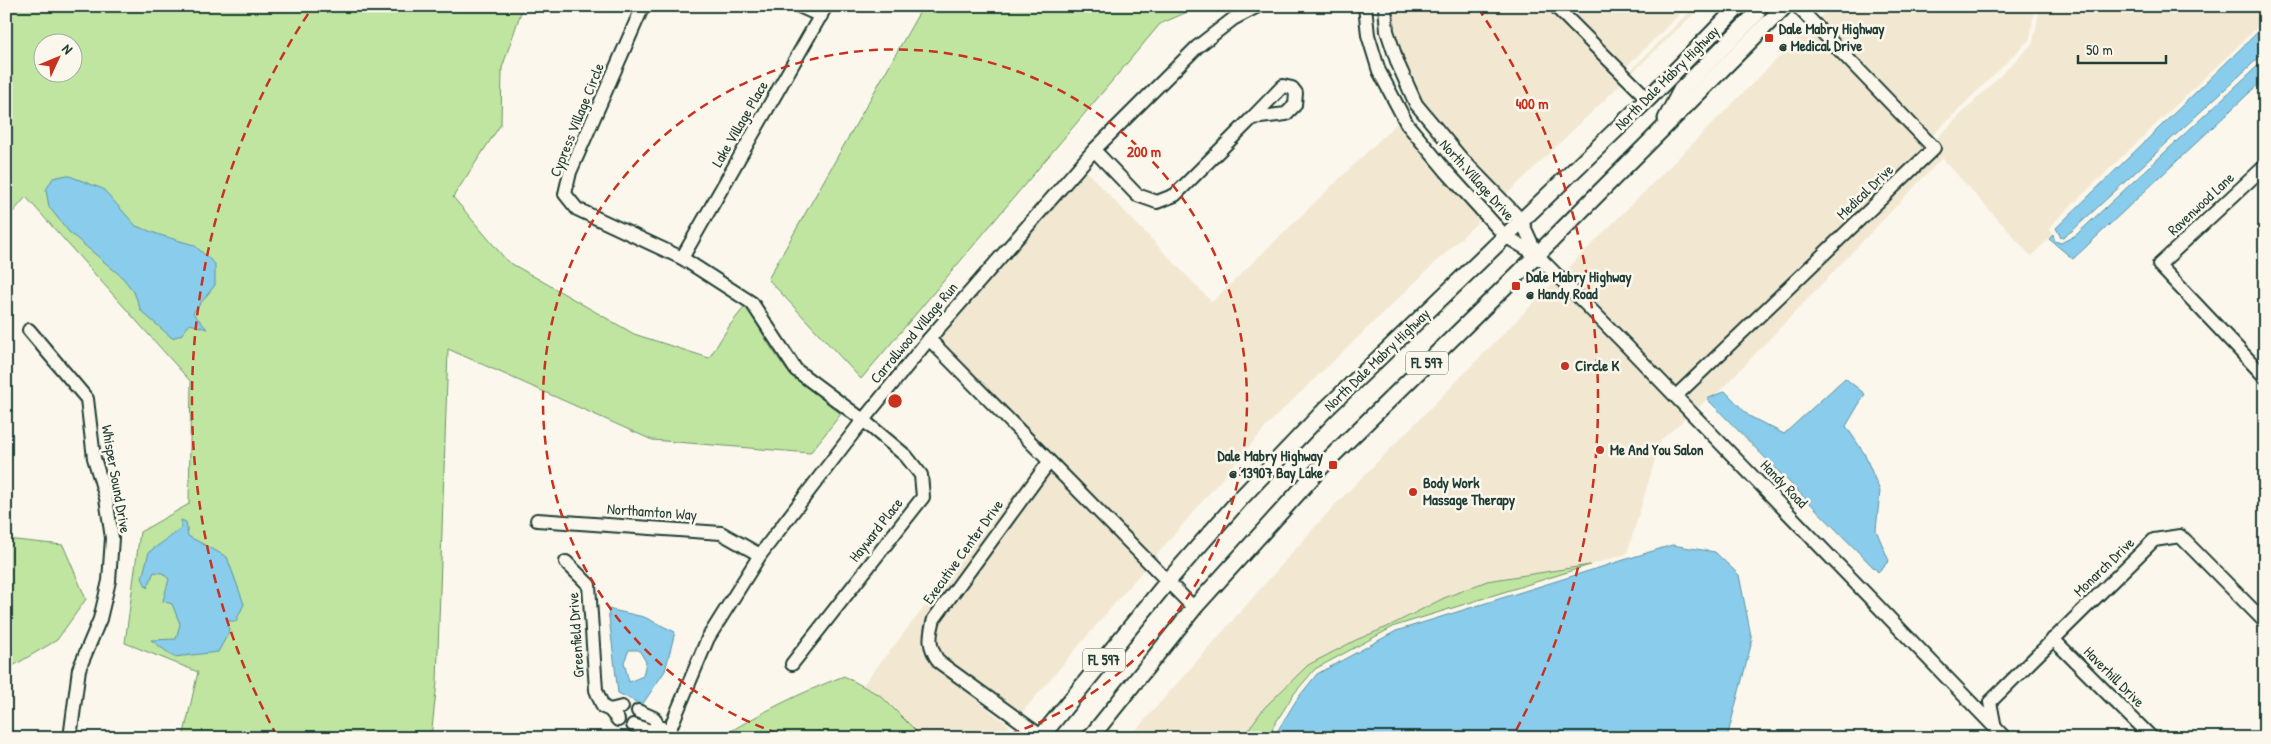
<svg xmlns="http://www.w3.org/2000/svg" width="2271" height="744" font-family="'Patrick Hand',sans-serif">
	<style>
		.built { fill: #f2e8d2 }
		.green { fill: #bfe5a0; stroke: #6f916a; fill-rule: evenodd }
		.water { fill: #89cceb; stroke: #5f93a2; fill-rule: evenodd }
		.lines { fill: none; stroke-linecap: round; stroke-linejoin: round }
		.minor-casing { stroke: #1f3d34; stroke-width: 16 }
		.major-casing { stroke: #1f3d34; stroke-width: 19 }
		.minor { stroke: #fbf7ec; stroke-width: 12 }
		.major { stroke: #fbf7ec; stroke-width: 15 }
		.ring { fill: none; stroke: #c8321e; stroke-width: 2.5; stroke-dasharray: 9 6 }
		.poi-dot { fill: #c8321e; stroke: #fbf7ec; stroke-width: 2 }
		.labels { text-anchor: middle; stroke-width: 5; stroke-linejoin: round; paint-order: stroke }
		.shield { fill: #fbf7ec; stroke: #61756b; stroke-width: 1 }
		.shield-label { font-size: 14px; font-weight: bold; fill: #1f3d34 }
		.poi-label { font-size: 15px; font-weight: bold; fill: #1f3d34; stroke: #fbf7ec; text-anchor: start }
		.street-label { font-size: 15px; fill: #1f3d34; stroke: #fbf7ec }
		.centre { fill: #c8321e; stroke: #fbf7ec; stroke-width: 2.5 }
		.ring-label { font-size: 15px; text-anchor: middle; font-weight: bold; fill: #c8321e; stroke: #fbf7ec; stroke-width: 5; stroke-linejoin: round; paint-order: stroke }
	</style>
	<rect width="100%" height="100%" fill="#fbf7ec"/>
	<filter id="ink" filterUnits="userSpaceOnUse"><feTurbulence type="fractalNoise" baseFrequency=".02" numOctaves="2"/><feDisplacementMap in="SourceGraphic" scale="10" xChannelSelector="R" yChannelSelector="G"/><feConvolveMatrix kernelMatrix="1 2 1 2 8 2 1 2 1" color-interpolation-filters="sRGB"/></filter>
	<g filter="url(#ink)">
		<!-- built -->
		<g class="built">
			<path d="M1391,6H1545L1622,83L1506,195L1466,153L1422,100L1404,61L1394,30Z"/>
			<path d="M1565,6H1688L1624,69Z"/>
			<path d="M1695,6H1702L1632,73L1630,71Z"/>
			<path d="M1832,6H2035L2030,39L1932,136L1819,18Z"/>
			<path d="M2040,6H2265V20L2052,224L2050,229L2053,235L2031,256L1942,158L1716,395L1707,399L1698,408L1686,395L1943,148L1935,140L2033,43Z"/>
			<path d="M1808,28L1925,149L1677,387L1564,272Z"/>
			<path d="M1398,122L1403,132L1481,219L1272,420L1154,558L938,339L1085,170L1212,302Z"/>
			<path d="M1554,282L1687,417L1661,440L1627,554L1590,565L1487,581L1444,598L1308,665L1264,708L1242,738H1129L1330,510Z"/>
			<path d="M1039,462L929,615L922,636L925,654L934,667L1010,726L1000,738H923L881,696L862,686Z"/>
			<path d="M1049,472L1145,568L1019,716L944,657L937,647L935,637L940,621Z"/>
		</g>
		<!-- green -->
		<g class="green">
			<path d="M6,6H523L502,68L501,124L453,197L507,261L634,334L709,358L730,325L746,305L768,343L787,371L841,414L810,453L652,440L448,349L437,682L431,738H183L198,672L125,643L140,532L189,504L191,382L26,197L6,220ZM42,42H72V72H42Z"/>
			<path d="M923,6H1201L1160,24L861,379L768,279Z"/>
			<path d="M6,539L63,545L86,599L57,640L6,670Z"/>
			<path d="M1590,565L1395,626L1315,669L1293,695L1273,727L1271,738H1242L1264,708L1308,665L1356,640L1387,627L1444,598L1487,581Z"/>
			<path d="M844,676L881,696L923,738H720C759,713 800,693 844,676Z"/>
		</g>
		<!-- water -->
		<g class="water">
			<path d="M2265,25V52L2072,231L2061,238L2056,228Z"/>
			<path d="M2265,59V78L2073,259L2049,239L2053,235L2055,241L2061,243L2076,235Z"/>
			<path d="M67,175L103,189L136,226L160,235L194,245L215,264V285L193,313L207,329L190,324L181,335L172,338L141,311L134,292L122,277L69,232L49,207L46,190L53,178Z"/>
			<path d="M1845,378L1865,394L1846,426L1864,453L1880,491L1876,530L1889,561L1878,572L1707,399L1725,391L1749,416L1784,434Z"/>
			<path d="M181,520L186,522L188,536L227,557L244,604L236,621H228L229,632L218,652L174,657L151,640L176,639L180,624L172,604L163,601L169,579L162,573L154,572L147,588L142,578L149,552L181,529Z"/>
			<path d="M1672,545L1715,552L1739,575L1752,641L1727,738H1277L1278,730L1297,699L1317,674L1396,631Z"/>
			<path d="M608,609L644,617L675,632L665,671L642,705L618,693ZM629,650H639L646,662L643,676L629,682L624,662Z"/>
		</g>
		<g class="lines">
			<!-- minor casing -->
			<g class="minor-casing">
				<g id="minor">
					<path d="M643,6L570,172L565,194L577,209L682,258L752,303L796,370L863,420L906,456L921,475L923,497L792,664"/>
					<path d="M799,6L821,16"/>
					<path d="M1365,6L1368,35L1379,71L1407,124L1446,171L1505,236L1537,255L1623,342L2005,738"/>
					<path d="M1385,6L1387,31L1398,64L1416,104L1461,158L1521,220L1537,255"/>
					<path d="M1555,6L1648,99"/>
					<path d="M1094,150L1137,195L1157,202L1175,195L1252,118L1286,114L1295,105L1296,93L1292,88L1283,86L1252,118"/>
					<path d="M2265,166L2159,265L2265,377"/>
					<path d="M682,258L826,6"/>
					<path d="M29,330L87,399L94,458L106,498L112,538L109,581L100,619L79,669L70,738"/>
					<path d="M929,339L1194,608"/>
					<path d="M1676,396L1934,148L1797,6"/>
					<path d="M537,520L721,533L760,555"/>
					<path d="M566,562L589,585L596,690L603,707L610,710L618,720"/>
					<path d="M2053,639L2152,738"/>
					<path d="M610,710L622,707"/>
					<path d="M638,711L654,718L658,726L668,731"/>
					<path d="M633,725L650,731L658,726"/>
					<path d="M1995,728L1990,702L2154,540L2180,536L2265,622"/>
					<path d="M1041,736L939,662C928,646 929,637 934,619L1049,462"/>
					<path d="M666,738L708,638L760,555L863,420L929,339L1094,150L1197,47L1233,19L1258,6"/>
				</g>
			</g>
			<!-- major casing -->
			<g class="major-casing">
				<g id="major">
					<path d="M1666,119L1681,90L1756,14L1759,6"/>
					<path d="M1040,738L1168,581L1242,497L1326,409L1648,99L1739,6"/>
					<path d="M1090,738L1194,608L1325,463L1521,271L1785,6"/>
				</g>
			</g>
			<!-- minor -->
			<use href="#minor" class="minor"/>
			<!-- major -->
			<use href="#major" class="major"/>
		</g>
	</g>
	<!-- distance rings -->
	<g class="ring">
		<path d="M792 738A352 352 0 1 1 998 738"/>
		<path d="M277 736A703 703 0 0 1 312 8M1478 8A703 703 0 0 1 1513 736"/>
	</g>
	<!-- markers -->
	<g class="poi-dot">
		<rect x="1764" y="33" width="10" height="10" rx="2.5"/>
		<rect x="1511" y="281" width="10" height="10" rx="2.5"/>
		<circle cx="1565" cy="366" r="5"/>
		<circle cx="1600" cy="450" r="5"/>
		<rect x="1328" y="460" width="10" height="10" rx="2.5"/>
		<circle cx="1413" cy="492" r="5"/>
	</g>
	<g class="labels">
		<!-- shield labels -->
		<g class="shield">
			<rect x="1406" y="351.5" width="42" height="23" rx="4"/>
			<rect x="1083" y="648.5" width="42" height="23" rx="4"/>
		</g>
		<g class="shield-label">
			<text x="1427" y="368">FL 597</text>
			<text x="1104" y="665">FL 597</text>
		</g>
		<!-- poi labels -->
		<g class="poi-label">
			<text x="1779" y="34">Dale Mabry Highway<tspan x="1779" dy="17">@ Medical Drive</tspan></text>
			<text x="1526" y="282">Dale Mabry Highway<tspan x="1526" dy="17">@ Handy Road</tspan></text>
			<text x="1575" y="371">Circle K</text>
			<text x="1610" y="455">Me And You Salon</text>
			<text x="1323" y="461" text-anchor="end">Dale Mabry Highway<tspan x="1323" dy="17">@ 13907 Bay Lake</tspan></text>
			<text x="1423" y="488">Body Work<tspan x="1423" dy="17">Massage Therapy</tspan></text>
		</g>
		<!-- street labels -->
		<g class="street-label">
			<text transform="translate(1667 78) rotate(-45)" y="5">North Dale Mabry Highway</text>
			<text transform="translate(577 120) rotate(-68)" y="5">Cypress Village Circle</text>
			<text transform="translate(740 124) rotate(-60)" y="5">Lake Village Place</text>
			<text transform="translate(1477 180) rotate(48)" y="5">North Village Drive</text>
			<text transform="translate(1865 192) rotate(-44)" y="5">Medical Drive</text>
			<text transform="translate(2201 204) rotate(-43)" y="5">Ravenwood Lane</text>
			<text transform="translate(914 333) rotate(-50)" y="5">Carrollwood Village Run</text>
			<text transform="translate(1377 360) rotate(-44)" y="5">North Dale Mabry Highway</text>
			<text transform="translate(116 479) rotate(80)" y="5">Whisper Sound Drive</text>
			<text transform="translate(1784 484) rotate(46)" y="5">Handy Road</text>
			<text transform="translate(652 512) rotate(4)" y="5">Northamton Way</text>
			<text transform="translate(876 530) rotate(-52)" y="5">Hayward Place</text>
			<text transform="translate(963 552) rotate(-54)" y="5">Executive Center Drive</text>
			<text transform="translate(2104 567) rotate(-44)" y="5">Monarch Drive</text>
			<text transform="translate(576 635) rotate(-94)" y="5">Greenfield Drive</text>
			<text transform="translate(2114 677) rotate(45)" y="5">Haverhill Drive</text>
		</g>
	</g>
	<circle cx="895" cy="401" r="8" class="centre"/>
	<g class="ring-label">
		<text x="1532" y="109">400 m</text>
		<text x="1144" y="157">200 m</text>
	</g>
	<!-- margin -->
	<rect width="2271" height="744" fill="none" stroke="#fbf7ec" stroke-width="25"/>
	<rect x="12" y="12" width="2246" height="719" fill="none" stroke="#1f3d34" stroke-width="2" filter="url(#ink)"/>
	<!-- north arrow -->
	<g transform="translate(58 58) rotate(46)"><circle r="24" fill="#fbf7ec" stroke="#a3ada2"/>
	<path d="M0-4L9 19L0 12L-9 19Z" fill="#c8321e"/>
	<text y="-8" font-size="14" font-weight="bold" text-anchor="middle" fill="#1f3d34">N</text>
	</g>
	<!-- scale -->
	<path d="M2078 55v8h88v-8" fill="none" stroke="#1f3d34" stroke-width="2.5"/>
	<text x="2086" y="55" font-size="15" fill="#1f3d34" stroke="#fbf7ec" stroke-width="4" paint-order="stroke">50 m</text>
</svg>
